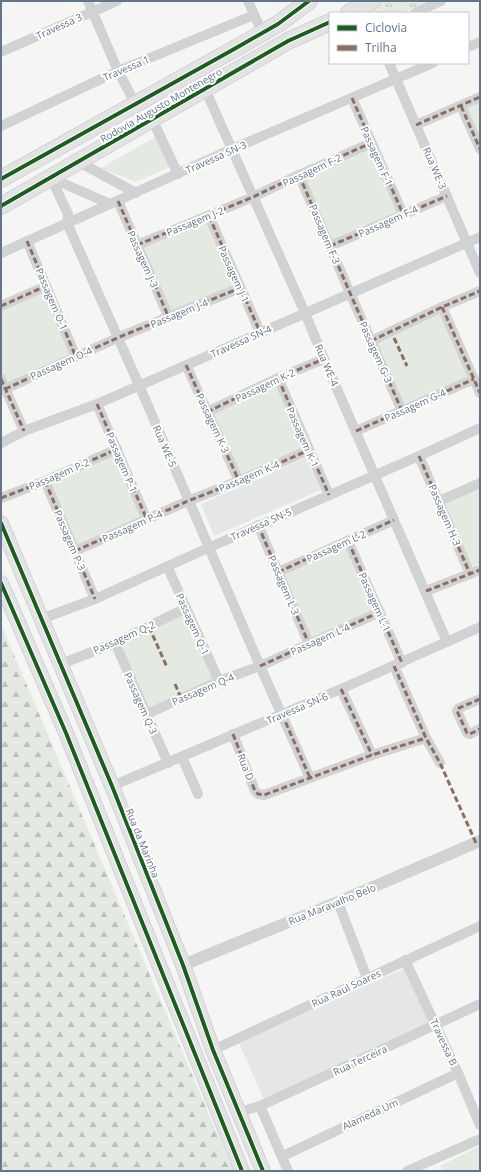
<svg xmlns="http://www.w3.org/2000/svg" width="481" height="1172" font-family="'Open Sans',sans-serif">
	<style>
		.built { fill: #e5e7e6 }
		.grass { fill: url(#grass-tufts) }
		.forest { fill: url(#forest-firs) }
		.green { fill: #e4e9e2 }
		.lines { fill: none; stroke-linecap: round; stroke-linejoin: round }
		.secondary-casing { stroke: #d0d3d4; stroke-width: 16 }
		.primary-casing { stroke: #d0d3d3; stroke-width: 18 }
		.minor { stroke: #d1d2d3; stroke-width: 10 }
		.tertiary { stroke: #d1d2d3; stroke-width: 12 }
		.secondary { stroke: #e3e3e4; stroke-width: 14 }
		.primary { stroke: #e3e3e4; stroke-width: 16 }
		.quiet { stroke: #8d6e63; stroke-width: 3; stroke-dasharray: 6 3; stroke-linecap: butt }
		.cycleway-casing { stroke: #fff; stroke-width: 6 }
		.cycleway { stroke: #1b5e20; stroke-width: 4 }
		.labels { text-anchor: middle; stroke-width: 4; stroke-linejoin: round; paint-order: stroke }
		.street-label { font-size: 10px; fill: #637586; stroke: #fff }
	</style>
	<defs>
		<pattern id="grass-tufts" width="24" height="20" patternUnits="userSpaceOnUse"><rect width="24" height="20" fill="#e4e9e2"/><path d="M3 7l-1-3M5 7V3M7 7l1-3M15 17l-1-3M17 17v-4M19 17l1-3" fill="none" stroke="#bcc1bd"/></pattern>
		<pattern id="forest-firs" width="22" height="20" patternUnits="userSpaceOnUse"><rect width="22" height="20" fill="#e4e9e2"/><path d="M5 1l3.5 6h-7zM16 11l3.5 6h-7z" fill="#bcc1bd"/></pattern>
	</defs>
	<rect width="100%" height="100%" fill="#f5f6f4"/>
	<!-- built -->
	<g class="built">
		<path d="M308,457L323,489L214,536L201,504Z"/>
		<path d="M405,968L429,1024L264,1100L239,1043Z"/>
	</g>
	<!-- grass -->
	<path class="grass" d="M383,1H428L403,13H371L369,9Z"/>
	<!-- forest -->
	<path class="forest" d="M1,624L233,1171H1Z"/>
	<!-- green -->
	<g class="green">
		<path d="M480,97V149L461,106Z"/>
		<path d="M157,136L172,166L136,182L101,168Z"/>
		<path d="M371,143L403,214L330,246L299,175Z"/>
		<path d="M209,216L240,288L169,318L137,245Z"/>
		<path d="M46,286L76,357L5,389L1,379V306Z"/>
		<path d="M442,307L474,379L402,411L371,341Z"/>
		<path d="M278,378L309,450L239,481L207,412Z"/>
		<path d="M117,449L147,520L75,551L45,481Z"/>
		<path d="M480,485V563L470,568L444,505L448,499Z"/>
		<path d="M348,541L380,612L309,644L278,572Z"/>
		<path d="M186,608L219,681L147,714L115,643Z"/>
		<path d="M480,1146V1171H443L440,1166Z"/>
	</g>
	<g class="lines">
		<!-- secondary casing -->
		<g class="secondary-casing">
			<g id="secondary">
				<path d="M1,523L112,786L183,965L213,1050L263,1171"/>
				<path d="M1,583L66,733L242,1171"/>
			</g>
		</g>
		<!-- primary casing -->
		<g class="primary-casing">
			<g id="primary">
				<path d="M349,13L372,1"/>
				<path d="M1,179L236,48L278,24L309,1"/>
				<path d="M1,206L288,41L330,22"/>
			</g>
		</g>
		<!-- minor -->
		<g class="minor">
			<path d="M88,1L118,71L135,103"/>
			<path d="M248,1L262,32"/>
			<path d="M415,13L441,1"/>
			<path d="M468,47L480,42"/>
			<path d="M1,52L117,1"/>
			<path d="M389,63L480,273"/>
			<path d="M205,89L305,313L324,359L447,642"/>
			<path d="M352,98L403,214"/>
			<path d="M461,106L480,149"/>
			<path d="M152,119L178,174"/>
			<path d="M416,125L480,97"/>
			<path d="M1,126L118,71L254,15"/>
			<path d="M79,162L136,193"/>
			<path d="M299,175L350,293L402,411"/>
			<path d="M51,178L68,214L67,223L139,385L260,666L310,778"/>
			<path d="M51,178L110,204"/>
			<path d="M118,201L169,318"/>
			<path d="M209,216L260,332"/>
			<path d="M27,241L76,357"/>
			<path d="M137,245L253,197L299,175L371,143"/>
			<path d="M330,246L447,196"/>
			<path d="M1,253L232,149L433,63"/>
			<path d="M1,306L46,286"/>
			<path d="M442,307L480,393"/>
			<path d="M371,341L442,307L480,291"/>
			<path d="M186,365L239,481"/>
			<path d="M278,378L329,495"/>
			<path d="M1,379L24,431"/>
			<path d="M5,389L117,338L240,288"/>
			<path d="M97,404L147,520"/>
			<path d="M207,412L278,378L324,359"/>
			<path d="M356,431L474,379"/>
			<path d="M1,443L24,431L97,404L480,237"/>
			<path d="M419,456L470,574"/>
			<path d="M45,481L95,599"/>
			<path d="M1,498L45,481L117,449"/>
			<path d="M439,501L480,483"/>
			<path d="M258,525L309,644"/>
			<path d="M348,541L402,663"/>
			<path d="M75,551L188,501L239,481L309,450"/>
			<path d="M167,566L219,681"/>
			<path d="M278,572L394,520"/>
			<path d="M426,591L480,570"/>
			<path d="M41,619L95,599L208,548L419,456L480,428"/>
			<path d="M115,643L168,763"/>
			<path d="M61,664L115,643L186,608"/>
			<path d="M394,666L426,738L440,763"/>
			<path d="M341,689L372,755"/>
			<path d="M480,699L459,708L457,711L467,733L470,734L480,729"/>
			<path d="M147,714L219,681L260,666L380,612"/>
			<path d="M233,734L255,791L258,794L264,795L372,755L426,738"/>
			<path d="M182,757L198,794"/>
			<path d="M112,786L341,689L480,627"/>
			<path d="M338,902L367,978"/>
			<path d="M405,960L458,1073L480,1125"/>
			<path d="M213,1050L480,926"/>
			<path d="M260,1106L288,1171"/>
			<path d="M239,1112L260,1106L480,1004"/>
			<path d="M283,1156L458,1073"/>
			<path d="M407,1171L480,1139"/>
		</g>
		<!-- tertiary -->
		<path class="tertiary" d="M183,965L338,902L480,841"/>
		<!-- secondary -->
		<use href="#secondary" class="secondary"/>
		<!-- primary -->
		<use href="#primary" class="primary"/>
		<!-- quiet -->
		<g class="quiet">
			<path d="M352,98L403,214"/>
			<path d="M461,106L480,149"/>
			<path d="M416,125L480,97"/>
			<path d="M299,175L350,293L402,411"/>
			<path d="M118,201L169,318"/>
			<path d="M209,216L260,332"/>
			<path d="M27,241L76,357"/>
			<path d="M137,245L253,197L299,175L371,143"/>
			<path d="M330,246L447,196"/>
			<path d="M1,306L46,286"/>
			<path d="M442,307L480,393"/>
			<path d="M394,338L407,366"/>
			<path d="M371,341L442,307L480,291"/>
			<path d="M186,365L239,481"/>
			<path d="M278,378L329,495"/>
			<path d="M1,379L24,431"/>
			<path d="M5,389L117,338L240,288"/>
			<path d="M97,404L147,520"/>
			<path d="M207,412L278,378L324,359"/>
			<path d="M356,431L474,379"/>
			<path d="M419,456L470,574"/>
			<path d="M45,481L95,599"/>
			<path d="M1,498L45,481L117,449"/>
			<path d="M258,525L309,644"/>
			<path d="M348,541L402,663"/>
			<path d="M75,551L188,501L239,481L309,450"/>
			<path d="M278,572L394,520"/>
			<path d="M426,591L480,570"/>
			<path d="M149,627L167,667"/>
			<path d="M260,666L380,612"/>
			<path d="M394,666L426,738L440,763L476,843"/>
			<path d="M175,684L181,698"/>
			<path d="M341,689L372,755"/>
			<path d="M480,699L459,708L457,711L467,733L470,734L480,729"/>
			<path d="M282,714L310,778"/>
			<path d="M233,734L255,791L258,794L264,795L372,755L426,738"/>
		</g>
		<!-- cycleway casing -->
		<g class="cycleway-casing">
			<g id="cycleway">
				<path d="M1,179L236,48L278,24L309,1"/>
				<path d="M1,206L288,41L330,22"/>
				<path d="M1,523L112,786L183,965L213,1050L263,1171"/>
				<path d="M1,583L66,733L242,1171"/>
			</g>
		</g>
		<!-- cycleway -->
		<use href="#cycleway" class="cycleway"/>
	</g>
	<g class="labels">
		<!-- street labels -->
		<g class="street-label">
			<text transform="translate(59 26) rotate(-24)" y="4">Travessa 3</text>
			<text transform="translate(126 68) rotate(-23)" y="4">Travessa 1</text>
			<text transform="translate(161 105) rotate(-30)" y="4">Rodovia Augusto Montenegro</text>
			<text transform="translate(377 156) rotate(66)" y="4">Passagem F-1</text>
			<text transform="translate(216 157) rotate(-24)" y="4">Travessa SN-3</text>
			<text transform="translate(435 168) rotate(67)" y="4">Rua WE-3</text>
			<text transform="translate(312 170) rotate(-25)" y="4">Passagem F-2</text>
			<text transform="translate(195 221) rotate(-22)" y="4">Passagem J-2</text>
			<text transform="translate(388 221) rotate(-24)" y="4">Passagem F-4</text>
			<text transform="translate(325 234) rotate(67)" y="4">Passagem F-3</text>
			<text transform="translate(143 259) rotate(66)" y="4">Passagem J-3</text>
			<text transform="translate(234 274) rotate(66)" y="4">Passagem J-1</text>
			<text transform="translate(52 299) rotate(67)" y="4">Passagem O-1</text>
			<text transform="translate(179 313) rotate(-22)" y="4">Passagem J-4</text>
			<text transform="translate(241 341) rotate(-24)" y="4">Travessa SN-4</text>
			<text transform="translate(376 352) rotate(66)" y="4">Passagem G-3</text>
			<text transform="translate(61 363) rotate(-24)" y="4">Passagem O-4</text>
			<text transform="translate(327 365) rotate(67)" y="4">Rua WE-4</text>
			<text transform="translate(265 385) rotate(-25)" y="4">Passagem K-2</text>
			<text transform="translate(415 405) rotate(-24)" y="4">Passagem G-4</text>
			<text transform="translate(213 423) rotate(65)" y="4">Passagem K-3</text>
			<text transform="translate(303 437) rotate(66)" y="4">Passagem K-1</text>
			<text transform="translate(165 446) rotate(67)" y="4">Rua WE-5</text>
			<text transform="translate(122 462) rotate(67)" y="4">Passagem P-1</text>
			<text transform="translate(59 474) rotate(-23)" y="4">Passagem P-2</text>
			<text transform="translate(249 476) rotate(-23)" y="4">Passagem K-4</text>
			<text transform="translate(445 515) rotate(67)" y="4">Passagem H-3</text>
			<text transform="translate(261 524) rotate(-24)" y="4">Travessa SN-5</text>
			<text transform="translate(132 526) rotate(-24)" y="4">Passagem P-4</text>
			<text transform="translate(70 540) rotate(67)" y="4">Passagem P-3</text>
			<text transform="translate(336 546) rotate(-24)" y="4">Passagem L-2</text>
			<text transform="translate(284 585) rotate(67)" y="4">Passagem L-3</text>
			<text transform="translate(375 602) rotate(66)" y="4">Passagem L-1</text>
			<text transform="translate(193 624) rotate(66)" y="4">Passagem Q-1</text>
			<text transform="translate(124 637) rotate(-24)" y="4">Passagem Q-2</text>
			<text transform="translate(320 639) rotate(-24)" y="4">Passagem L-4</text>
			<text transform="translate(203 689) rotate(-23)" y="4">Passagem Q-4</text>
			<text transform="translate(141 703) rotate(66)" y="4">Passagem Q-3</text>
			<text transform="translate(297 708) rotate(-23)" y="4">Travessa SN-6</text>
			<text transform="translate(246 767) rotate(69)" y="4">Rua D</text>
			<text transform="translate(143 843) rotate(68)" y="4">Rua da Marinha</text>
			<text transform="translate(332 904) rotate(-22)" y="4">Rua Maravalho Belo</text>
			<text transform="translate(346 988) rotate(-25)" y="4">Rua Raul Soares</text>
			<text transform="translate(444 1042) rotate(65)" y="4">Travessa B</text>
			<text transform="translate(360 1060) rotate(-25)" y="4">Rua Terceira</text>
			<text transform="translate(370 1114) rotate(-25)" y="4">Alameda Um</text>
		</g>
	</g>
	<!-- border -->
	<rect width="481" height="1172" fill="none" stroke="#637586" stroke-width="4"/>
	<!-- legend -->
	<rect x="329" y="12" width="140" height="52" fill="#ffffff" stroke="#c1c8cf"/>
	<rect x="337" y="25" width="20" height="6" fill="#1b5e20" stroke="#c1c8cf"/>
	<text x="365" y="32" font-size="12" fill="#637586">Ciclovia</text>
	<rect x="337" y="45" width="20" height="6" fill="#8d6e63" stroke="#c1c8cf"/>
	<text x="365" y="52" font-size="12" fill="#637586">Trilha</text>
</svg>
